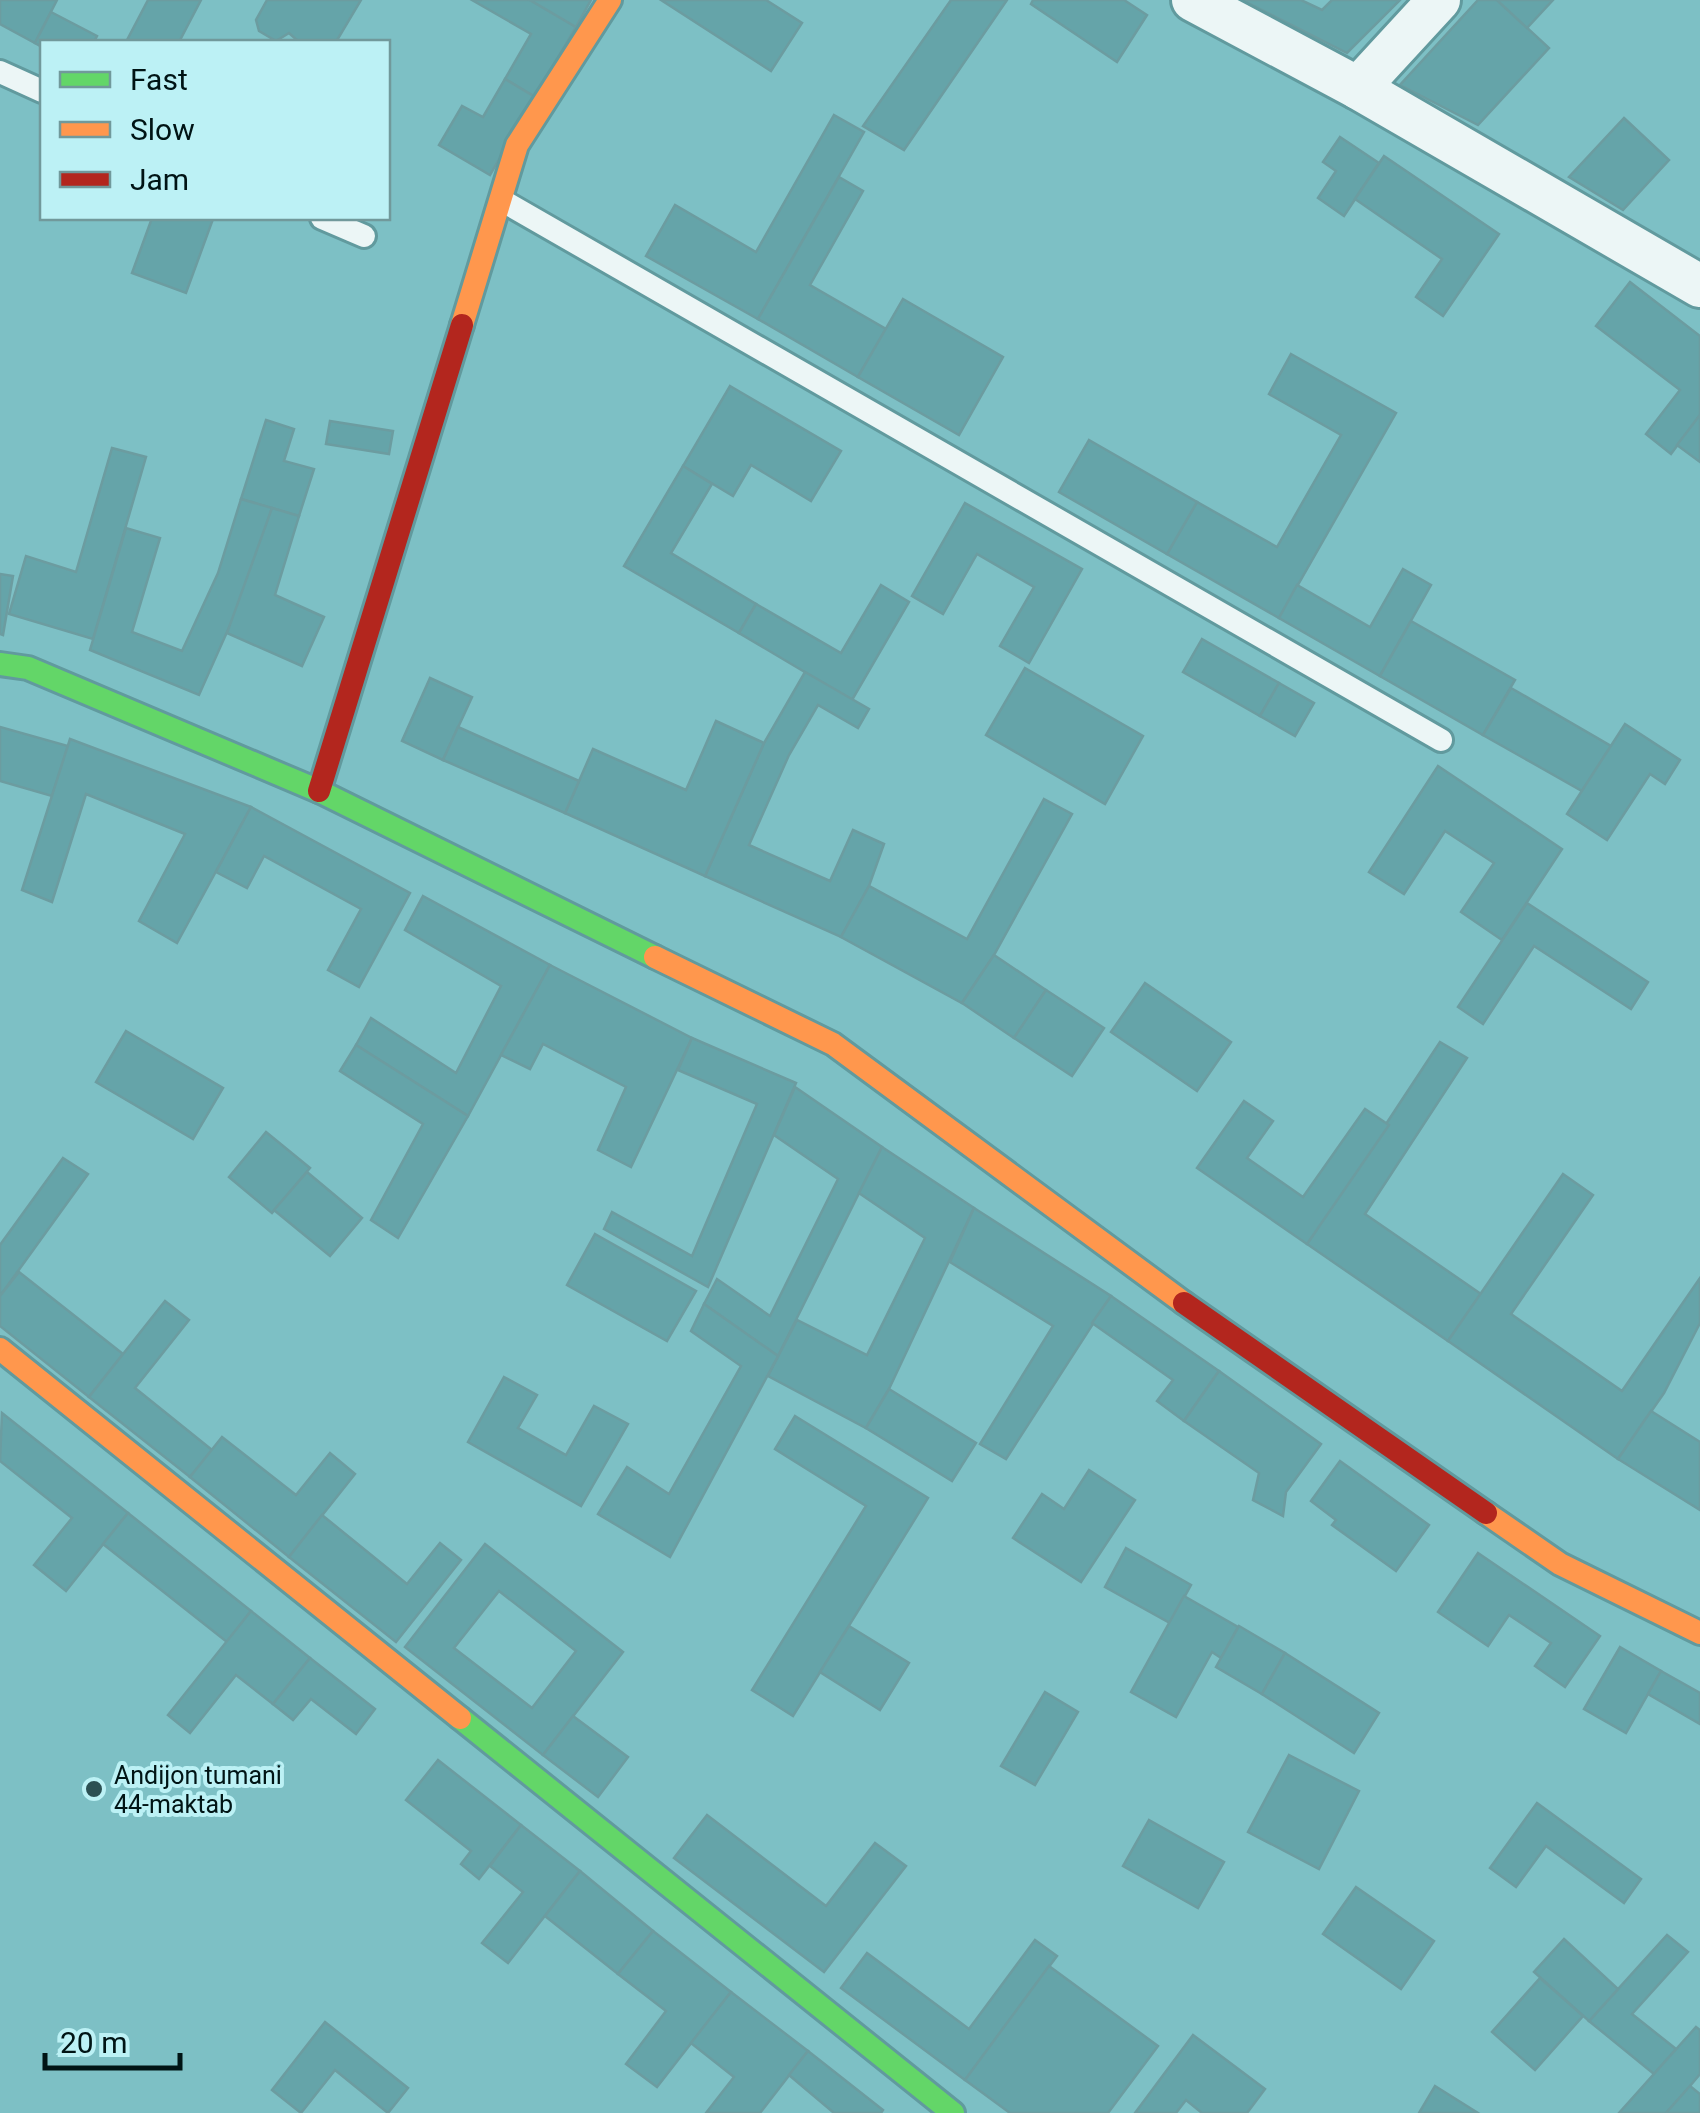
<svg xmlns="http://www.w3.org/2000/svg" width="1700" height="2113" font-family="Roboto,sans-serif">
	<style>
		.building { fill: #65a4a9; stroke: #6c9ca0; stroke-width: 2.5; fill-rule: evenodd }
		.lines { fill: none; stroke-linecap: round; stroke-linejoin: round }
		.lane-casing { stroke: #619a9e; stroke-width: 28 }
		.street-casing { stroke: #619a9e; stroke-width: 48 }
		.fast-casing { stroke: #619a9e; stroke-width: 28 }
		.slow-casing { stroke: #619a9e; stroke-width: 28 }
		.jam-casing { stroke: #619a9e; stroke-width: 28 }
		.lane { stroke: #ecf6f6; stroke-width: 22 }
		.street { stroke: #ecf6f6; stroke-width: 42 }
		.fast { stroke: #63d668; stroke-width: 22 }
		.slow { stroke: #ff974d; stroke-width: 22 }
		.jam { stroke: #b3261e; stroke-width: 22 }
		.poi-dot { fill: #2c5053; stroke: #bcf1f5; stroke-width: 4 }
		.labels { text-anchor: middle; stroke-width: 8; stroke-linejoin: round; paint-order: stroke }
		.poi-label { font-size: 25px; fill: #001415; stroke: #bcf1f5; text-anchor: start }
	</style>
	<rect width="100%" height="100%" fill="#7dc0c5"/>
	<!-- building -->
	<g class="building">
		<path d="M0,0H57L35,43L0,24Z"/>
		<path d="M148,0H201L179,42H126Z"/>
		<path d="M267,0H361L336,42H299L289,33L276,41L259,31L256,20Z"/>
		<path d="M472,0H530L576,27L535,97L505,79L531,34Z"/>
		<path d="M530,0H591L576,27Z"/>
		<path d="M661,0H766L802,23L771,71Z"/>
		<path d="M951,0H1007L904,150L863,126Z"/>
		<path d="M1033,0H1124L1147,15L1117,62L1031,4Z"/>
		<path d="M1242,0H1301L1322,10L1332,0H1400L1347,53Z"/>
		<path d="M1478,0H1497L1549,48L1478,125L1400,85Z"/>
		<path d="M1497,0H1553L1527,28Z"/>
		<path d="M51,12L97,36L94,42H42V47L35,43Z"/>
		<path d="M505,79L535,97L490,175L439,145L462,106L483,117Z"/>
		<path d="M834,115L864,132L758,319L646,256L675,205L756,252Z"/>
		<path d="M1624,118L1669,160L1623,210L1569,177Z"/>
		<path d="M1340,137L1379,163L1344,216L1318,198L1336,171L1323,162Z"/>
		<path d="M1384,156L1499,234L1443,316L1416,297L1442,259L1355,199Z"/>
		<path d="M839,177L863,191L810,285L886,329L858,377L758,319Z"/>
		<path d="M152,218L213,219L186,293L132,273Z"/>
		<path d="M1630,282L1700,336V415L1671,454L1646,434L1680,390L1596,326Z"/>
		<path d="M903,299L1003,357L959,435L858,377Z"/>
		<path d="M1291,354L1396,413L1279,618L1167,554L1197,502L1277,547L1341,435L1269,394Z"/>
		<path d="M730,386L841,451L811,501L751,465L733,496L683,466Z"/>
		<path d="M1700,415V462L1677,445Z"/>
		<path d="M266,420L294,429L284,461L314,469L299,516L241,499Z"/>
		<path d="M330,421L393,431L389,454L326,444Z"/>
		<path d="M1089,440L1197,502L1167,554L1059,492Z"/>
		<path d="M112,448L146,457L93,639L9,614L26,556L76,572Z"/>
		<path d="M683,466L712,484L671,553L756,604L739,633L624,566Z"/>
		<path d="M241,499L272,508L247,587L199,695L90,650L126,528L160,538L132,632L182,651L218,573Z"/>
		<path d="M965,503L1082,569L1029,663L1000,646L1034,587L977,554L943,614L912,596Z"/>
		<path d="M272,508L299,516L275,595L324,617L302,666L227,633Z"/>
		<path d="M1403,569L1431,585L1380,676L1279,618L1297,585L1370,627Z"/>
		<path d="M0,574L13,576L3,635L0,634Z"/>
		<path d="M881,585L909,602L852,700L739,633L756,604L841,653Z"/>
		<path d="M1411,621L1515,680L1483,735L1380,676Z"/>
		<path d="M1202,639L1279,683L1260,716L1183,672Z"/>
		<path d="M1025,668L1143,736L1105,804L986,735Z"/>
		<path d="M805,672L869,709L858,728L818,705L789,755L749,845L830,881L853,830L884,844L869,886L841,937L705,876L764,743Z"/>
		<path d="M430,678L472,697L443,760L402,741Z"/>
		<path d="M1279,683L1314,703L1295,736L1260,716Z"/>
		<path d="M1511,688L1611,746L1582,791L1483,735Z"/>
		<path d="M716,721L764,743L705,876L565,813L593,749L686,790Z"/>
		<path d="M1625,724L1680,760L1665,784L1650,774L1607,840L1567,814Z"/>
		<path d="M0,727L68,746L52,796L0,781Z"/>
		<path d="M458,727L579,781L565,813L443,760Z"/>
		<path d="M70,739L251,807L177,943L139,921L185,834L86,794L52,902L22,890Z"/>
		<path d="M1438,766L1562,849L1502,940L1461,912L1494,863L1445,831L1404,894L1369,872Z"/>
		<path d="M1044,799L1072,814L994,955L962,1003L841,937L869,886L967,939Z"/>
		<path d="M251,807L410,893L359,987L328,970L361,909L264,856L247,888L216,872Z"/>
		<path d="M423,896L550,965L468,1116L356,1045L371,1018L456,1073L501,986L405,930Z"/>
		<path d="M1527,903L1648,982L1631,1009L1534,946L1483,1024L1458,1007Z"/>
		<path d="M994,955L1046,990L1014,1038L962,1003Z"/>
		<path d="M550,965L692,1038L631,1167L598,1150L626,1087L543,1044L530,1069L501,1055Z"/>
		<path d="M1145,983L1231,1042L1197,1091L1111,1032Z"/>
		<path d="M1046,990L1104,1028L1072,1076L1014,1038Z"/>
		<path d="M126,1031L223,1088L193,1139L96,1082Z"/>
		<path d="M692,1038L796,1083L708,1287L604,1229L612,1212L692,1256L757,1104L678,1070Z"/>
		<path d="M1440,1042L1467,1058L1365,1214L1481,1294L1448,1341L1307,1244Z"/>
		<path d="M356,1045L468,1116L398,1238L371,1220L423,1124L340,1071Z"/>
		<path d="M795,1087L882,1147L778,1356L704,1304L717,1279L770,1316L838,1179L774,1135Z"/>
		<path d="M1244,1101L1273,1121L1247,1158L1303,1197L1365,1109L1389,1125L1307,1244L1197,1168Z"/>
		<path d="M266,1132L310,1168L272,1213L229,1177Z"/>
		<path d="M882,1147L974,1208L889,1389L866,1428L768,1376L797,1320L867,1355L925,1238L859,1193Z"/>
		<path d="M63,1158L88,1174L0,1296V1245Z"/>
		<path d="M307,1172L362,1218L330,1256L274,1210Z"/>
		<path d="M1563,1174L1593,1195L1511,1314L1622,1391L1700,1278V1323L1664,1393L1618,1459L1448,1341Z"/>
		<path d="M974,1208L1111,1296L1006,1459L980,1444L1053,1326L950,1262Z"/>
		<path d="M595,1234L696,1291L667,1341L567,1285Z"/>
		<path d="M19,1272L123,1354L89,1397L0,1326V1296Z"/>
		<path d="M1111,1296L1219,1371L1184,1421L1157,1401L1173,1380L1092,1323Z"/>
		<path d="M165,1301L189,1320L135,1388L212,1450L190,1477L89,1397Z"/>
		<path d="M704,1304L778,1356L670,1557L598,1514L627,1467L669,1494L741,1366L691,1331Z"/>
		<path d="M1219,1371L1321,1444L1286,1492L1283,1516L1253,1500L1259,1473L1184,1421Z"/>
		<path d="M504,1377L537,1395L518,1428L566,1455L594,1406L628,1424L581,1506L468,1442Z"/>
		<path d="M889,1389L976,1443L952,1481L866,1428Z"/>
		<path d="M1651,1411L1700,1442V1510L1618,1459Z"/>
		<path d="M2,1413L128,1513L66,1591L34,1565L72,1518L0,1461Z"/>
		<path d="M795,1416L928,1498L793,1716L752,1690L866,1506L775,1449Z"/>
		<path d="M222,1437L296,1495L330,1453L355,1474L289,1557L190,1477Z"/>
		<path d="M1340,1461L1429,1525L1396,1571L1332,1525L1336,1520L1311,1501Z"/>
		<path d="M1089,1470L1135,1500L1081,1582L1013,1538L1042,1494L1064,1509Z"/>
		<path d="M128,1513L251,1611L227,1642L103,1544Z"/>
		<path d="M322,1515L407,1584L440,1543L461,1560L396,1642L289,1557Z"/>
		<path d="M485,1544L623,1652L543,1755L405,1647ZM499,1591L576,1651L532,1708L454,1648Z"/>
		<path d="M1126,1548L1191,1585L1170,1623L1105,1587Z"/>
		<path d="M1478,1553L1600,1636L1565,1687L1535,1666L1551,1643L1509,1615L1488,1646L1438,1612Z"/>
		<path d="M1184,1596L1238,1627L1221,1658L1212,1652L1176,1717L1131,1692Z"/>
		<path d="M251,1611L310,1658L273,1704L236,1675L190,1733L168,1715Z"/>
		<path d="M849,1626L909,1663L880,1710L820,1672Z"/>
		<path d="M1239,1626L1285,1653L1262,1694L1216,1667Z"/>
		<path d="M1620,1647L1661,1671L1626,1733L1584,1709Z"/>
		<path d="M1285,1653L1379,1713L1354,1753L1262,1694Z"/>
		<path d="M310,1658L375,1709L356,1734L311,1699L293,1720L273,1704Z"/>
		<path d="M1661,1671L1700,1693V1724L1648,1694Z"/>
		<path d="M1045,1692L1078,1712L1035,1785L1001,1766Z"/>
		<path d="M573,1716L628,1757L598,1797L543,1755Z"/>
		<path d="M1289,1755L1359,1791L1319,1869L1248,1832Z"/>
		<path d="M438,1760L521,1825L479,1879L461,1864L471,1851L406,1800Z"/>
		<path d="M1537,1803L1641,1879L1624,1903L1546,1846L1516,1887L1490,1868Z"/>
		<path d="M707,1815L826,1906L875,1843L906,1866L824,1972L674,1858Z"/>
		<path d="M1149,1820L1224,1862L1198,1908L1123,1866Z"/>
		<path d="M521,1825L580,1871L508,1963L482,1943L523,1892L490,1866Z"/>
		<path d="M580,1871L653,1931L618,1974L545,1916Z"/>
		<path d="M1356,1887L1434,1941L1401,1989L1323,1934Z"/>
		<path d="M653,1931L731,1992L657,2087L626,2064L666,2011L618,1974Z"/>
		<path d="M1667,1935L1688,1952L1632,2014L1676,2049L1654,2074L1589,2021Z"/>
		<path d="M1564,1939L1618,1989L1589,2021L1534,1972Z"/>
		<path d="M1035,1940L1057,1956L965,2080L841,1988L867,1953L969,2029Z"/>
		<path d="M1049,1966L1158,2046L1108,2113H1010L965,2080Z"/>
		<path d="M1540,1978L1583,2016L1535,2070L1492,2032Z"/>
		<path d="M731,1992L808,2051L760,2113H706L734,2077L691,2043Z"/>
		<path d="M325,2022L408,2088L388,2113L335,2070L301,2113L272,2090Z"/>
		<path d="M1696,2027L1700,2030V2074L1690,2086L1666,2113H1619Z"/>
		<path d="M1193,2035L1265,2089L1247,2113H1202L1186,2100L1176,2113H1135Z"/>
		<path d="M808,2051L883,2110L881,2113H834L789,2075Z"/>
		<path d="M1435,2086L1478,2113H1419Z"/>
		<path d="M1690,2086L1700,2094V2113H1666Z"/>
	</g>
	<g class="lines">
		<!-- lane casing -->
		<g class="lane-casing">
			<g id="lane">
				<path d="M0,72L42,91"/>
				<path d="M501,200L1441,740"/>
				<path d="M322,218L364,236"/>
			</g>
		</g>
		<!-- street casing -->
		<g class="street-casing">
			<g id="street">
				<path d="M1193,0L1358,88L1700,286"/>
				<path d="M1358,88L1439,0"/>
			</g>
		</g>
		<!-- fast casing -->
		<g class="fast-casing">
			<g id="fast">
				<path d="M0,664L28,668L319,791L655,957"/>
				<path d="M460,1718L953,2113"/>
			</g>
		</g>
		<!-- slow casing -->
		<g class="slow-casing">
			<g id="slow">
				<path d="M462,325L517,145L610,0"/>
				<path d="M655,957L833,1044L1184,1303"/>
				<path d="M0,1349L460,1718"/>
				<path d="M1486,1513L1560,1564L1700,1633"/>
			</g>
		</g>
		<!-- jam casing -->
		<g class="jam-casing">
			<g id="jam">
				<path d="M319,791L462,325"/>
				<path d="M1184,1303L1486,1513"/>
			</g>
		</g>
		<!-- lane -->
		<use href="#lane" class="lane"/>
		<!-- street -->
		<use href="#street" class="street"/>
		<!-- fast -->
		<use href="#fast" class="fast"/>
		<!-- slow -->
		<use href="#slow" class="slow"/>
		<!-- jam -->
		<use href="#jam" class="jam"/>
	</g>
	<!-- markers -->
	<circle class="poi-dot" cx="94" cy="1789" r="10"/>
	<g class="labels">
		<!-- poi labels -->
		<g class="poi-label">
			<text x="114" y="1784">Andijon tumani<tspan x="114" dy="29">44-maktab</tspan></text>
		</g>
	</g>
	<!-- legend -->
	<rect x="40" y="40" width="350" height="180" fill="#bcf1f5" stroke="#71999b" stroke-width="2.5"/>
	<rect x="60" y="72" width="50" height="15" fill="#63d668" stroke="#71999b" stroke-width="2.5"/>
	<text x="130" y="90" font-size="30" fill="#001415">Fast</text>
	<rect x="60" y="122" width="50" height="15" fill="#ff974d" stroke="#71999b" stroke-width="2.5"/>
	<text x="130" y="140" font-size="30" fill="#001415">Slow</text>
	<rect x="60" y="172" width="50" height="15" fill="#b3261e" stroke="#71999b" stroke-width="2.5"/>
	<text x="130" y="190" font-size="30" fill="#001415">Jam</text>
	<!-- scale -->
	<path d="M45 2053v15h135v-15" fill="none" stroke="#001415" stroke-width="5"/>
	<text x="60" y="2053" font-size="30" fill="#001415" stroke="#bcf1f5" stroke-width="8" paint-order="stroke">20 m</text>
</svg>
